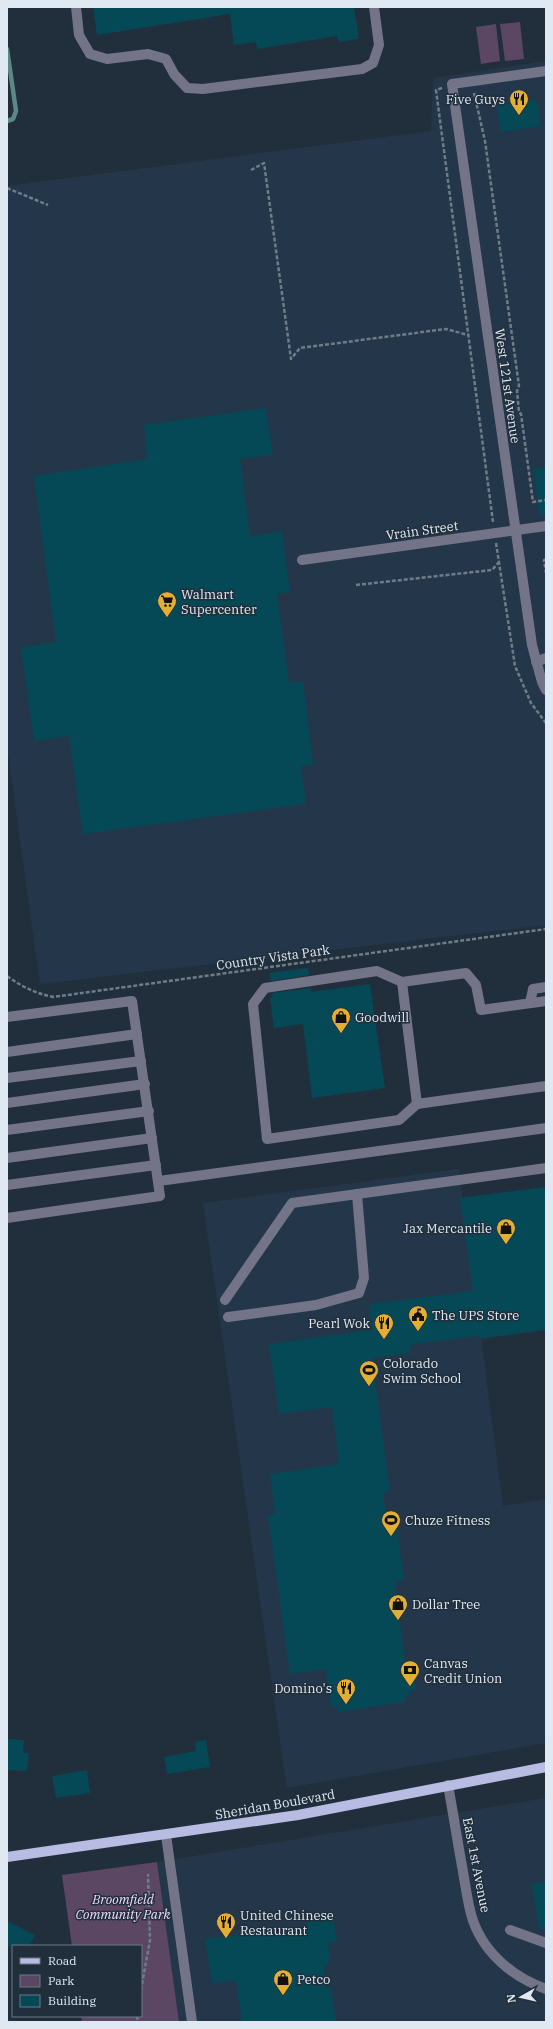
<svg xmlns="http://www.w3.org/2000/svg" width="553" height="2029" font-family="'IBM Plex Serif',serif">
	<style>
		.built { fill: #24374a }
		.green { fill: #5b4664 }
		.lines { fill: none; stroke-linecap: round; stroke-linejoin: round }
		.stream { stroke: #5c8986; stroke-width: 4.5 }
		.building { fill: #054956 }
		.path { stroke: #707c87; stroke-width: 2.5; stroke-dasharray: 4 2; stroke-linecap: butt }
		.minor { stroke: #737487; stroke-width: 10 }
		.major { stroke: #b8bbe2; stroke-width: 10 }
		.labels { text-anchor: middle; stroke-width: 3; stroke-linejoin: round; paint-order: stroke }
		.poi-label { font-size: 13px; fill: #e0e9f2; stroke: #212f3c; text-anchor: start }
		.street-label { font-size: 13px; fill: #e0e9f2; stroke: #212f3c }
		.park-label { font-size: 13px; font-style: italic; fill: #f3daff; stroke: #212f3c }
	</style>
	<rect width="100%" height="100%" fill="#212f3c"/>
	<!-- built -->
	<g class="built">
		<path d="M546,61V925L40,984L7,746V186L431,131L433,78Z"/>
		<path d="M459,1169L503,1506L546,1499V1743L287,1788L203,1203Z"/>
		<path d="M546,1798V2022H179L157,1862Z"/>
	</g>
	<!-- green -->
	<g class="green">
		<path d="M520,22L524,59L505,61L500,24Z"/>
		<path d="M496,24L500,61L481,64L476,27Z"/>
		<path d="M157,1862L179,2022H82L81,2016H141V1946H72L62,1875Z"/>
	</g>
	<g class="lines">
		<!-- stream -->
		<path class="stream" d="M7,49L16,111L13,119L7,121"/>
	</g>
	<!-- building -->
	<g class="building">
		<path d="M93,7H354L359,39L339,42L337,36L257,49L256,42L234,45L230,14L97,35Z"/>
		<path d="M537,100L541,126L501,132L497,106Z"/>
		<path d="M265,408L273,455L240,459L250,536L282,531L290,592L277,594L289,683L303,681L313,765L301,766L306,804L83,834L69,736L34,741L21,647L56,642L34,476L147,459L144,425Z"/>
		<path d="M546,467V515H539L534,469Z"/>
		<path d="M308,968L309,975L271,981L269,973Z"/>
		<path d="M370,984L385,1088L312,1098L303,1024L274,1028L270,998L273,997L272,993L311,988V992Z"/>
		<path d="M546,1187V1330L479,1339V1336L414,1344L409,1346L410,1353L372,1358L390,1492L383,1493L388,1530L397,1528L404,1580L395,1582L405,1662L412,1661L416,1690L409,1691L410,1696H405L406,1702L338,1712L337,1706L331,1707L326,1669L290,1674L268,1515L275,1514L270,1474L339,1464L332,1407L279,1414L269,1344L372,1330L369,1304L473,1291L460,1198Z"/>
		<path d="M7,1739L24,1740L23,1753H29L27,1771L7,1770Z"/>
		<path d="M206,1740L210,1767L167,1774L164,1757L196,1751L195,1742Z"/>
		<path d="M87,1770L90,1793L56,1798L52,1776Z"/>
		<path d="M544,1882L546,1883V1929H539L532,1884Z"/>
		<path d="M333,1915L337,1942L328,1943L330,1959L324,1968L326,1988L331,1987L336,2022H242L236,1980L212,1983L205,1939L307,1927L306,1918Z"/>
		<path d="M7,1921L35,1935L29,1946H7Z"/>
	</g>
	<g class="lines">
		<!-- path -->
		<g class="path">
			<path d="M442,88L436,90L493,522"/>
			<path d="M474,93L485,141L519,386L517,391L519,412L521,414L533,502L546,500"/>
			<path d="M251,170L264,163L291,359L300,348L446,329L468,335"/>
			<path d="M7,188L48,205"/>
			<path d="M496,543L515,666L531,703L546,723"/>
			<path d="M546,559L544,560L546,573"/>
			<path d="M356,585L492,570L499,562"/>
			<path d="M7,976C22,987 35,993 53,997L546,929"/>
			<path d="M141,1990L150,1940L148,1874"/>
			<path d="M137,2016L138,2022"/>
		</g>
		<!-- minor -->
		<g class="minor">
			<path d="M76,7L79,35L90,54L107,59L148,54L166,59L174,74L187,88L203,89L362,69L373,63L379,45L374,7"/>
			<path d="M546,71L452,84L532,645L542,682L546,690"/>
			<path d="M302,560L546,526"/>
			<path d="M536,662L546,658"/>
			<path d="M402,982L377,971L265,988L253,1004L267,1139L399,1120L417,1104"/>
			<path d="M546,1001L481,1010L476,985L466,973L402,982L417,1104L546,1086"/>
			<path d="M530,1003L533,989L546,987"/>
			<path d="M7,1017L132,1001L160,1196L7,1218"/>
			<path d="M7,1052L137,1034"/>
			<path d="M7,1078L141,1061"/>
			<path d="M7,1103L145,1084"/>
			<path d="M7,1130L149,1111"/>
			<path d="M7,1158L152,1138"/>
			<path d="M159,1181L546,1128"/>
			<path d="M7,1185L156,1165"/>
			<path d="M225,1300L292,1203L546,1168"/>
			<path d="M228,1317L316,1305L359,1293L364,1278L357,1194"/>
			<path d="M448,1785C453,1812 457,1839 462,1866C465,1882 467,1899 471,1914C481,1951 512,1977 546,1989"/>
			<path d="M166,1835L192,2022"/>
			<path d="M510,1930L546,1943"/>
		</g>
		<!-- major -->
		<path class="major" d="M7,1857L298,1815L546,1767"/>
	</g>
	<!-- icons -->
	<defs>
		<g id="restaurant-pin" transform="scale(1)"><path d="M0 17L-7.5 6A9.5 9.5 0 1 1 7.5 6Z" fill="#e3ae34" stroke="#212f3c"/><path d="M-5-6h1v4h1v-4h1v4h1v-4h1v5L-1.5 .5V6h-2V.5L-5-1ZM5-6V6H3V1.5H1.5Q1.5-4 5-6Z" fill="#111"/></g>
		<g id="supermarket-pin" transform="scale(1)"><path d="M0 17L-7.5 6A9.5 9.5 0 1 1 7.5 6Z" fill="#e3ae34" stroke="#212f3c"/><path d="M-6-5.5h2.5l.6 2H6L4.5 2H-2.5L-4.4-4H-6ZM-1.5 3.2a1.3 1.3 0 1 0 .1 0ZM3 3.2a1.3 1.3 0 1 0 .1 0Z" fill="#111"/></g>
		<g id="shop-pin" transform="scale(1)"><path d="M0 17L-7.5 6A9.5 9.5 0 1 1 7.5 6Z" fill="#e3ae34" stroke="#212f3c"/><path d="M-5-2.5h2.3a2.7 3.5 0 0 1 5.4 0H5L5.5 6h-11ZM-1.5-2.5h3a1.5 2.3 0 0 0-3 0Z" fill="#111"/></g>
		<g id="civic-pin" transform="scale(1)"><path d="M0 17L-7.5 6A9.5 9.5 0 1 1 7.5 6Z" fill="#e3ae34" stroke="#212f3c"/><path d="M-.6-6.5H3V-4.5H.6V-3L4-1V1h2V6H-6V1h2V-1L-.6-3ZM-1.2 2.5V6h2.4V2.5Z" fill="#111"/></g>
		<g id="stadium-pin" transform="scale(1)"><path d="M0 17L-7.5 6A9.5 9.5 0 1 1 7.5 6Z" fill="#e3ae34" stroke="#212f3c"/><path d="M0-5a6.5 5 0 1 0 0 10a6.5 5 0 1 0 0-10ZM-3.5-1.8h7v3.6h-7Z" fill="#111"/></g>
		<g id="bank-pin" transform="scale(1)"><path d="M0 17L-7.5 6A9.5 9.5 0 1 1 7.5 6Z" fill="#e3ae34" stroke="#212f3c"/><path d="M-6-4H6V4H-6ZM0-2.3a2.3 2.3 0 1 0 0 4.6a2.3 2.3 0 1 0 0-4.6Z" fill="#111"/></g>
	</defs>
	<g fill-rule="evenodd">
		<use href="#restaurant-pin" x="519" y="99"/>
		<use href="#supermarket-pin" x="167" y="601"/>
		<use href="#shop-pin" x="341" y="1017"/>
		<use href="#shop-pin" x="506" y="1228"/>
		<use href="#civic-pin" x="418" y="1315"/>
		<use href="#restaurant-pin" x="384" y="1323"/>
		<use href="#stadium-pin" x="369" y="1370"/>
		<use href="#stadium-pin" x="391" y="1520"/>
		<use href="#shop-pin" x="398" y="1604"/>
		<use href="#bank-pin" x="410" y="1670"/>
		<use href="#restaurant-pin" x="346" y="1688"/>
		<use href="#restaurant-pin" x="226" y="1922"/>
		<use href="#shop-pin" x="283" y="1979"/>
	</g>
	<g class="labels">
		<!-- poi labels -->
		<g class="poi-label">
			<text x="505" y="104" text-anchor="end">Five Guys</text>
			<text x="181" y="599">Walmart<tspan x="181" dy="15">Supercenter</tspan></text>
			<text x="355" y="1022">Goodwill</text>
			<text x="492" y="1233" text-anchor="end">Jax Mercantile</text>
			<text x="432" y="1320">The UPS Store</text>
			<text x="370" y="1328" text-anchor="end">Pearl Wok</text>
			<text x="383" y="1368">Colorado<tspan x="383" dy="15">Swim School</tspan></text>
			<text x="405" y="1525">Chuze Fitness</text>
			<text x="412" y="1609">Dollar Tree</text>
			<text x="424" y="1668">Canvas<tspan x="424" dy="15">Credit Union</tspan></text>
			<text x="332" y="1693" text-anchor="end">Domino's</text>
			<text x="240" y="1920">United Chinese<tspan x="240" dy="15">Restaurant</tspan></text>
			<text x="297" y="1984">Petco</text>
		</g>
		<!-- street labels -->
		<g class="street-label">
			<text transform="translate(508 386) rotate(82)" y="5">West 121st Avenue</text>
			<text transform="translate(422 530) rotate(-8)" y="5">Vrain Street</text>
			<text transform="translate(273 957) rotate(-8)" y="5">Country Vista Park</text>
			<text transform="translate(275 1804) rotate(-10)" y="5">Sheridan Boulevard</text>
			<text transform="translate(477 1865) rotate(79)" y="5">East 1st Avenue</text>
		</g>
		<!-- park labels -->
		<g class="park-label">
			<text x="123" y="1904">Broomfield<tspan x="123" dy="15">Community Park</tspan></text>
		</g>
	</g>
	<!-- border -->
	<rect width="553" height="2029" fill="none" stroke="#e0e9f2" stroke-width="16"/>
	<!-- legend -->
	<rect x="12" y="1945" width="130" height="72" fill="#212f3c" stroke="#6d7985"/>
	<rect x="20" y="1958" width="20" height="6" fill="#b8bbe2" stroke="#6d7985"/>
	<text x="48" y="1965" font-size="12" fill="#e0e9f2">Road</text>
	<rect x="20" y="1975" width="20" height="12" fill="#5b4664" stroke="#6d7985"/>
	<text x="48" y="1985" font-size="12" fill="#e0e9f2">Park</text>
	<rect x="20" y="1995" width="20" height="12" fill="#054956" stroke="#6d7985"/>
	<text x="48" y="2005" font-size="12" fill="#e0e9f2">Building</text>
	<!-- north arrow -->
	<g transform="translate(521 1997) rotate(262)" stroke="#212f3c" stroke-width="3" paint-order="stroke">
	<path d="M0-3L7 15L0 10L-7 15Z" fill="#e0e9f2"/>
	<text y="-6" font-size="11" font-weight="bold" text-anchor="middle" fill="#e0e9f2">N</text>
	</g>
</svg>
